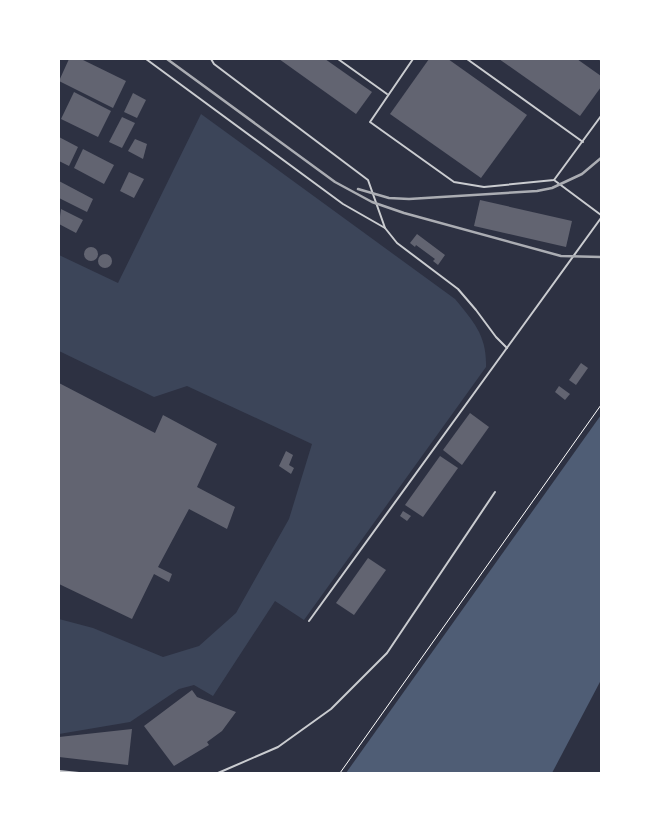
<svg xmlns="http://www.w3.org/2000/svg" width="660" height="832" font-family="'Fira Sans',sans-serif">
	<style>
		.green { fill: #3c4559 }
		.water { fill: #4f5d75 }
		.building { fill: #626471 }
		.lines { fill: none; stroke-linecap: round; stroke-linejoin: round }
		.path { stroke: #fff; stroke-width: 1 }
		.service { stroke: #caccd0; stroke-width: 2 }
		.rail { stroke: #abadb3; stroke-width: 2.5 }
	</style>
	<rect width="100%" height="100%" fill="#2d3142"/>
	<!-- green -->
	<path class="green" d="M201,114L455,299C474,322 487,336 486,367L304,620L275,601L213,696L194,685L179,689L130,722L59,734V619L93,628L163,657L199,646L236,613L289,519L312,444L187,386L154,397L59,351V255L118,283Z"/>
	<!-- water -->
	<path class="water" d="M601,415V680L552,773H346Z"/>
	<!-- building -->
	<g class="building">
		<path d="M69,59H81L126,81L113,108L59,81Z"/>
		<path d="M279,59H325L372,92L356,114Z"/>
		<path d="M429,59H448L527,115L481,178L390,114Z"/>
		<path d="M499,59H577L601,76V87L580,116Z"/>
		<path d="M74,92L111,111L98,137L61,119Z"/>
		<path d="M133,93L146,100L137,118L124,112Z"/>
		<path d="M122,117L135,123L122,148L109,142Z"/>
		<path d="M59,137L78,147L69,166L59,161Z"/>
		<path d="M135,139L147,144L143,159L128,151Z"/>
		<path d="M83,149L114,165L104,184L74,168Z"/>
		<path d="M129,172L144,179L134,198L120,191Z"/>
		<path d="M59,181L93,199L87,212L59,198Z"/>
		<path d="M480,200L572,221L566,247L474,226Z"/>
		<path d="M61,209L83,220L76,233L59,224Z"/>
		<path d="M417,234L445,255L438,265L433,261L435,259L416,245L415,247L410,243Z"/>
		<circle cx="91" cy="254" r="7"/>
		<circle cx="105" cy="261" r="7"/>
		<path d="M581,363L588,368L576,385L569,380Z"/>
		<path d="M59,383L155,433L163,415L217,444L197,487L235,507L227,529L189,509L158,567L172,574L169,582L154,574L132,619L59,584Z"/>
		<path d="M559,386L570,394L565,400L555,392Z"/>
		<path d="M470,413L489,427L462,465L443,450Z"/>
		<path d="M286,451L293,455L289,465L294,468L291,474L279,466Z"/>
		<path d="M440,456L458,468L423,517L405,505Z"/>
		<path d="M403,511L411,516L407,521L400,516Z"/>
		<path d="M368,558L386,570L354,615L336,603Z"/>
		<path d="M192,690L197,697L236,712L222,731L207,742L209,745L174,766L144,726Z"/>
		<path d="M132,729L128,765L59,757V737Z"/>
	</g>
	<g class="lines">
		<!-- path -->
		<path class="path" d="M340,773L601,405"/>
		<!-- service -->
		<g class="service">
			<path d="M146,59L343,204L385,228"/>
			<path d="M211,59L214,64L368,180L385,228L397,243L458,289L476,310L496,337L507,348"/>
			<path d="M338,59L387,94"/>
			<path d="M413,59L370,122L454,182L484,187L554,180L601,116"/>
			<path d="M467,59L583,142"/>
			<path d="M600,59L601,60"/>
			<path d="M554,180L601,215"/>
			<path d="M309,621L601,218"/>
			<path d="M59,771L79,773"/>
			<path d="M218,773L278,747L331,709L387,653L495,492"/>
		</g>
		<!-- rail -->
		<g class="rail">
			<path d="M167,59L335,182L372,202L404,213L561,256L601,257"/>
			<path d="M358,189L389,198L409,199L537,191L552,188L582,174L601,158"/>
		</g>
	</g>
	<!-- border -->
	<rect width="660" height="832" fill="none" stroke="#ffffff" stroke-width="120"/>
</svg>
